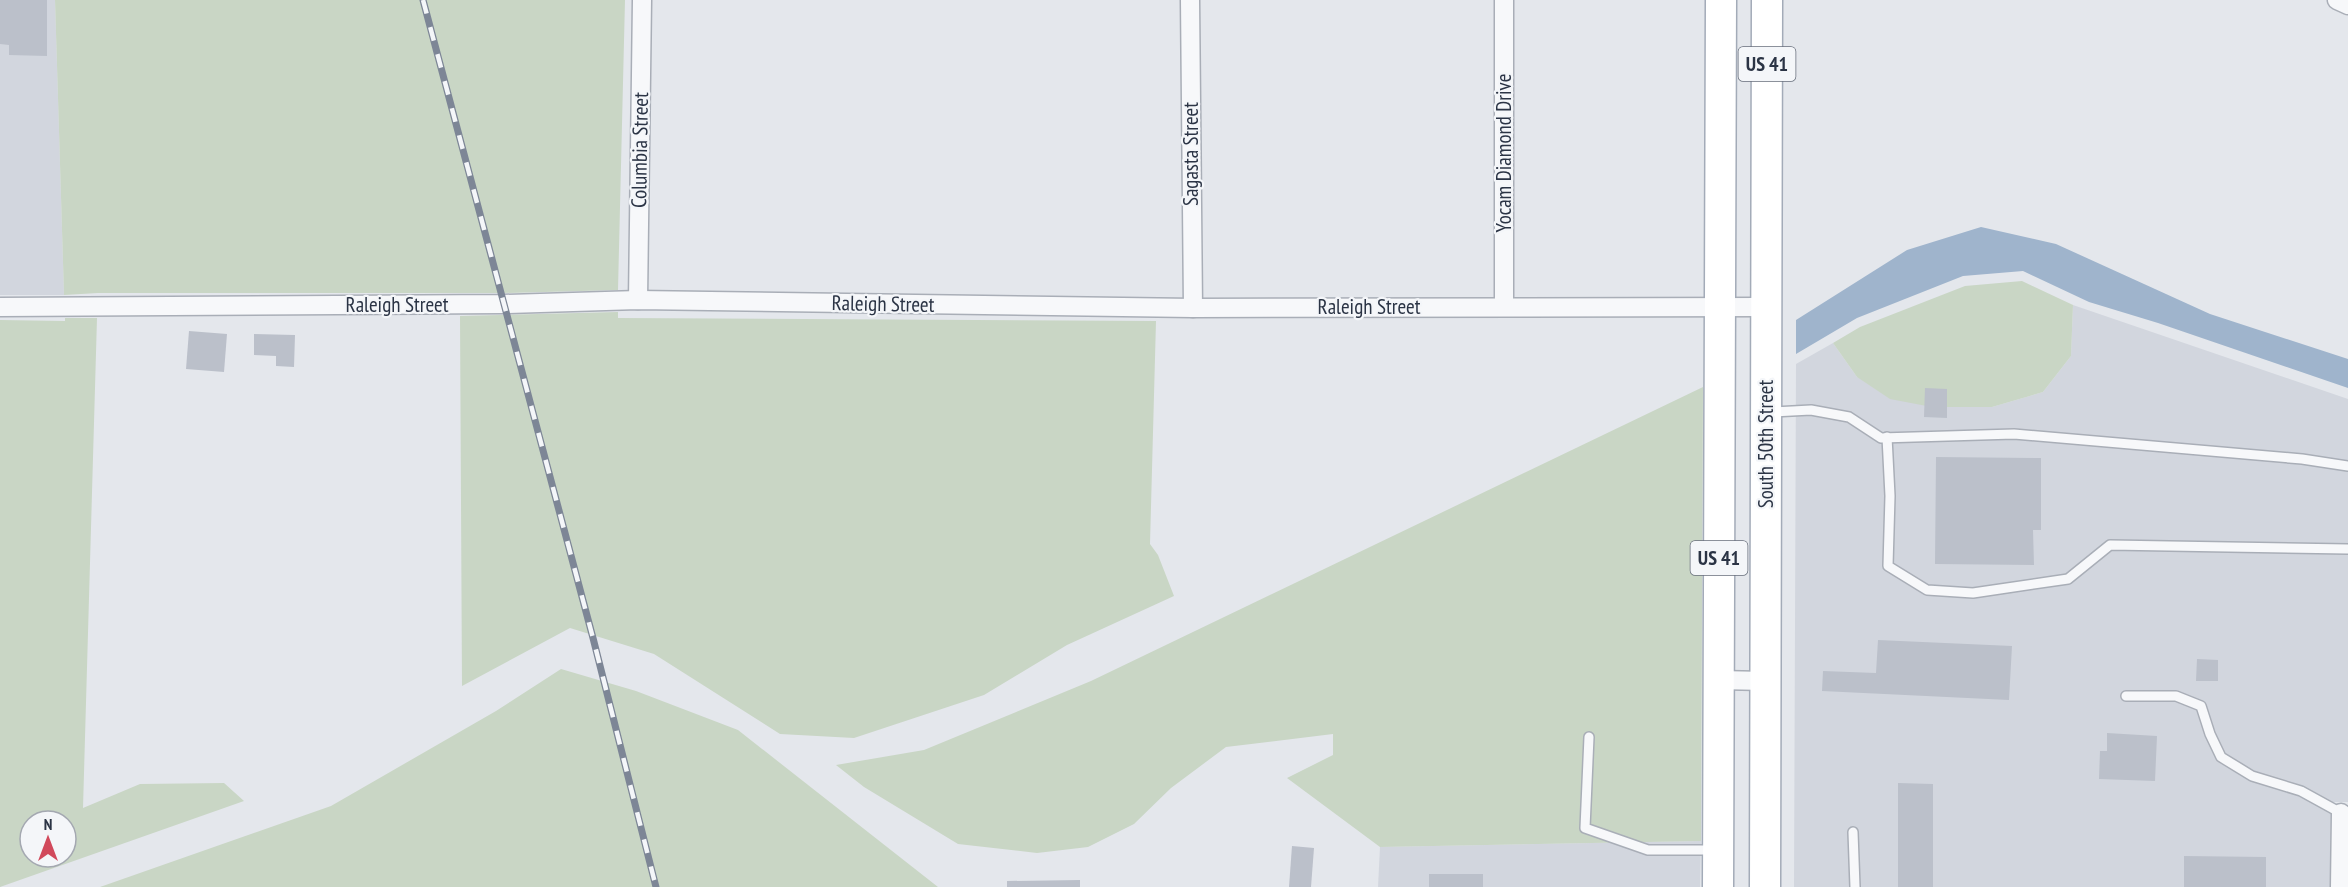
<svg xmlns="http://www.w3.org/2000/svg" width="2348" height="887" font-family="'PT Sans Narrow',sans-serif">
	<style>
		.built { fill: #d2d6de }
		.green { fill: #c9d6c5; fill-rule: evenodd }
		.water { fill: #9fb4cc }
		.building { fill: #bbc0ca }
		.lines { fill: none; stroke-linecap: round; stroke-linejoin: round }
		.lane-casing { stroke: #a9aeb7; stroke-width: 12 }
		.street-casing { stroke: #a9aeb7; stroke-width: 21 }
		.primary-casing { stroke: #a3abb8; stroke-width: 33 }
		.lane { stroke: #f7f8fa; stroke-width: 9 }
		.street { stroke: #f7f8fa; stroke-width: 18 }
		.primary { stroke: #fff; stroke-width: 30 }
		.rail-casing { stroke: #7d8696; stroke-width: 7 }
		.rail { stroke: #f4f6f9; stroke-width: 4.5; stroke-dasharray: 14; stroke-linecap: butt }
		.labels { text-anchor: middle; stroke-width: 4.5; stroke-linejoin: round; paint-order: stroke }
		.shield { fill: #f4f6f9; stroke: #676e7b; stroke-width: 1.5 }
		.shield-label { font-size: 20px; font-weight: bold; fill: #2b3445 }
		.street-label { font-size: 21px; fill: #2b3445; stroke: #f4f6f9 }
	</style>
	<rect width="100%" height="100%" fill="#e4e7ec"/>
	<!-- built -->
	<g class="built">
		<path d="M0,0H55L64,295H0Z"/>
		<path d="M2073,305L2348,399V802H2331L2330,887H1794L1796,364L1833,343L1857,377L1992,407L2043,392L2071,356Z"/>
		<path d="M1701,841L1700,887H1378L1380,847Z"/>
	</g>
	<!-- green -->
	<g class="green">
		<path d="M55,0H625L618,290L504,293H98L64,295Z"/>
		<path d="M2022,281L2073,305L2071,356L2043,392L1992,407H1932L1890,399L1857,377L1833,343L1860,327L1965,286Z"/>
		<path d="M618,312V318L1156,321L1150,544L1158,555L1174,596L1067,645L984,695L854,738L780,734L654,654L570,628L462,686L460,316Z"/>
		<path d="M65,318H97L83,808L140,784L224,783L244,801L0,887V320L65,321ZM30,821H66V857H30Z"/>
		<path d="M1703,387L1701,841L1380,847L1287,778L1333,755V734L1226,747L1171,788L1134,824L1088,847L1037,853L958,844L864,787L836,765L924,750L1091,681Z"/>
		<path d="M561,669L636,691L738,730L938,887H100L331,806L496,711Z"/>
	</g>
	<!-- water -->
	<path class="water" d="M1981,227L2056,244L2210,314L2348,359V388L2158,323L2089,302L2023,271L1963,276L1857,318L1796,354V320L1907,250Z"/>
	<!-- building -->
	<g class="building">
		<path d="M0,0H47V56L9,55V45L0,44Z"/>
		<path d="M189,331L227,334L224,372L186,369Z"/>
		<path d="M254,334L295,335L294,367L276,366V356L254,355Z"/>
		<path d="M1925,388L1947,389V418L1924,417Z"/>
		<path d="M1936,457L2041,458V530H2033L2034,565L1935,564Z"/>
		<path d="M1878,640L2012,646L2009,700L1822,691L1823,671L1876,673Z"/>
		<path d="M2197,659L2218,660V681H2196Z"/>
		<path d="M2107,733L2157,736L2155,781L2099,779L2100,751H2107Z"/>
		<path d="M1898,783L1933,784V887H1898Z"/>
		<path d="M1292,846L1314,848L1311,887H1289Z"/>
		<path d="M2184,856L2266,857V887H2184Z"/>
		<rect x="1429" y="874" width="54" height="13"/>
		<path d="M1080,880V887H1007V881Z"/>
	</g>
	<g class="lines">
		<!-- lane casing -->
		<g class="lane-casing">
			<g id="lane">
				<path d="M1771,412L1811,410L1849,417L1881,438L2014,434L2302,459L2348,466"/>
				<path d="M1887,437L1890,496L1888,566L1927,590L1973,593L2068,579L2110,545L2348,549"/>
				<path d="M2126,696H2176L2201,706L2210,734L2221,757L2252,776L2301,791L2341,813"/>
				<path d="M1589,737L1585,828L1648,850H1713"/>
				<path d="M1853,832L1855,887"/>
			</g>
		</g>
		<!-- street casing -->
		<g class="street-casing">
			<g id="street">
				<path d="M1190,0L1193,308"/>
				<path d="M2337,0L2348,5"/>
				<path d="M638,300L642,0"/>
				<path d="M1504,306V0"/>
				<path d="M0,307L504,304L638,300L1193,308L1766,307"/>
				<path d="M1719,680L1765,681"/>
				<path d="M2340,887L2341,813"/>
			</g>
		</g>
		<!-- primary casing -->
		<g class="primary-casing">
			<g id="primary">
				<path d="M1718,887L1721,0"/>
				<path d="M1765,887L1767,0"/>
			</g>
		</g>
		<!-- lane -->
		<use href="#lane" class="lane"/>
		<!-- street -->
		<use href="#street" class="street"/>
		<!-- primary -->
		<use href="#primary" class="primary"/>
		<!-- rail casing -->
		<g class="rail-casing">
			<path id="rail" d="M423,0L593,638L656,887"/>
		</g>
		<!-- rail -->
		<use href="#rail" class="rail"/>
	</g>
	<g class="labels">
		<!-- shield labels -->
		<g class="shield">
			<rect x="1738.5" y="47" width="57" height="34" rx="4.5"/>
			<rect x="1690.5" y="541" width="57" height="34" rx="4.5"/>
		</g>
		<g class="shield-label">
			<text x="1767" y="71">US 41</text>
			<text x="1719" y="565">US 41</text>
		</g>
		<!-- street labels -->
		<g class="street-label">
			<text transform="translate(640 150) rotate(-89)" y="7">Columbia Street</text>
			<text transform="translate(1504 153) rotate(-90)" y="7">Yocam Diamond Drive</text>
			<text transform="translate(1191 154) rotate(-90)" y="7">Sagasta Street</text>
			<text transform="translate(883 304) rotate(1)" y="7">Raleigh Street</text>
			<text x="397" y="312">Raleigh Street</text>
			<text x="1369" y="314">Raleigh Street</text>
			<text transform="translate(1766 444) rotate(-90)" y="7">South 50th Street</text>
		</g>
	</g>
	<!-- north arrow -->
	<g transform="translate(48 839)"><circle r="28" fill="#f4f6f9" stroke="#a4a8b1" stroke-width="1.5"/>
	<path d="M0-4.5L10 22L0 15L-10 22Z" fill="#d1495b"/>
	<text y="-9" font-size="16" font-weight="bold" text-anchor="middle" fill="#2b3445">N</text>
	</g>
</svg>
